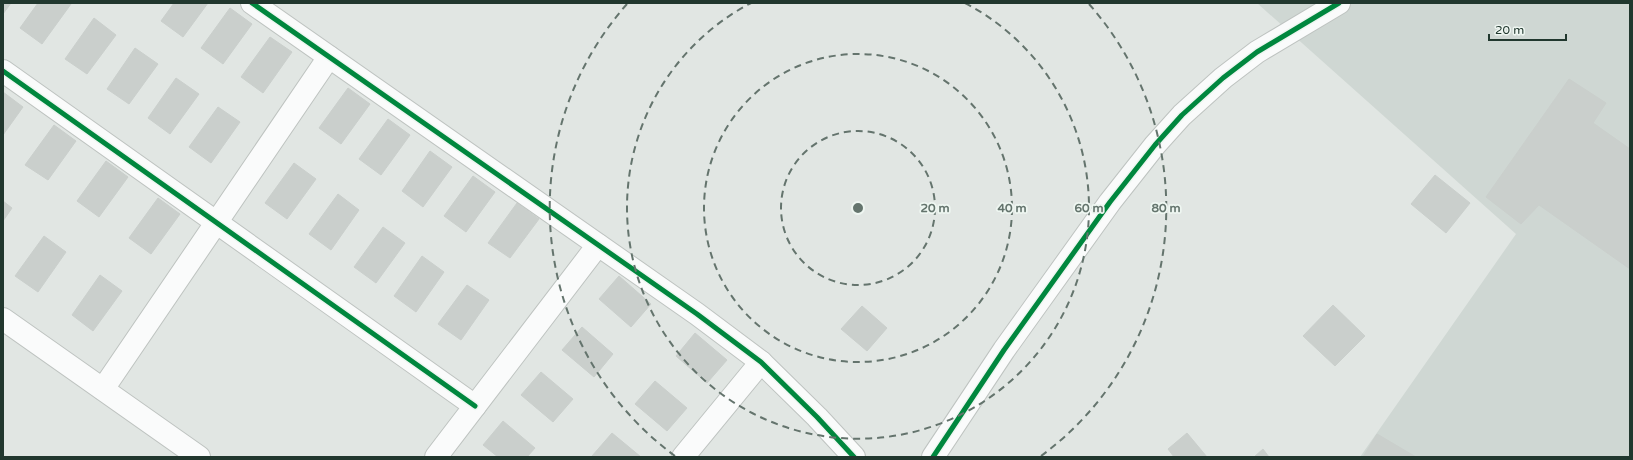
<svg xmlns="http://www.w3.org/2000/svg" width="1633" height="460" font-family="'Varela Round',sans-serif">
	<style>
		.built { fill: #cfd7d3 }
		.building { fill: #cacfcc; stroke: #cacfcc }
		.lines { fill: none; stroke-linecap: round; stroke-linejoin: round }
		.minor-casing { stroke: #bec3c0; stroke-width: 24 }
		.minor { stroke: #fafbfb; stroke-width: 22 }
		.cycleway-casing { stroke: #eef6f1; stroke-width: 8 }
		.cycleway { stroke: #00873e; stroke-width: 5 }
		.ring { fill: none; stroke: #64746d; stroke-width: 2; stroke-dasharray: 7 5 }
		.centre { fill: #64746d; stroke: #eef6f1; stroke-width: 2 }
		.ring-label { font-size: 12px; text-anchor: middle; font-weight: bold; fill: #64746d; stroke: #eef6f1; stroke-width: 3.5; stroke-linejoin: round; paint-order: stroke }
	</style>
	<rect width="100%" height="100%" fill="#e1e6e3"/>
	<!-- built -->
	<path class="built" d="M1257,3H1630V457H1360L1516,234Z"/>
	<!-- building -->
	<g class="building">
		<path d="M3,3H11L3,14Z"/>
		<path d="M38,3L71,4L42,44L20,28Z"/>
		<path d="M174,3H208L183,37L161,21Z"/>
		<path d="M230,8L252,24L223,64L201,48Z"/>
		<path d="M94,18L116,35L87,74L65,59Z"/>
		<path d="M270,37L292,52L263,93L241,77Z"/>
		<path d="M135,48L158,64L129,104L107,89Z"/>
		<path d="M176,78L199,94L170,134L148,118Z"/>
		<path d="M1569,79L1606,103L1593,123L1630,149V269L1539,205L1521,224L1486,197Z"/>
		<path d="M348,88L370,104L341,144L319,128Z"/>
		<path d="M3,92L23,107L3,135Z"/>
		<path d="M218,107L240,122L211,163L189,147Z"/>
		<path d="M388,119L410,135L381,175L359,159Z"/>
		<path d="M54,125L76,141L48,180L25,165Z"/>
		<path d="M430,151L452,167L423,207L402,191Z"/>
		<path d="M106,161L128,177L99,217L77,201Z"/>
		<path d="M294,163L316,179L287,219L265,203Z"/>
		<path d="M1435,175L1470,203L1446,233L1411,204Z"/>
		<path d="M473,176L495,192L466,232L444,216Z"/>
		<path d="M338,194L359,210L331,250L309,234Z"/>
		<path d="M158,198L180,214L151,254L129,238Z"/>
		<path d="M3,201L12,208L3,221Z"/>
		<path d="M517,203L539,219L510,258L488,243Z"/>
		<path d="M383,227L405,243L376,283L354,267Z"/>
		<path d="M44,236L66,252L38,292L15,276Z"/>
		<path d="M422,256L444,272L416,312L394,296Z"/>
		<path d="M100,275L122,291L93,331L72,315Z"/>
		<path d="M619,276L651,304L631,327L599,299Z"/>
		<path d="M467,285L489,300L461,340L438,324Z"/>
		<path d="M1333,305L1365,336L1335,366L1303,336Z"/>
		<path d="M862,306L887,328L867,351L841,329Z"/>
		<path d="M582,327L613,354L594,377L562,350Z"/>
		<path d="M695,333L727,360L707,383L676,356Z"/>
		<path d="M541,372L573,399L553,422L521,395Z"/>
		<path d="M655,381L687,408L667,431L635,404Z"/>
		<path d="M503,421L535,448L527,457H498L483,445Z"/>
		<path d="M612,433L641,457H594L592,456Z"/>
		<path d="M1187,433L1207,457H1174L1168,449Z"/>
		<path d="M1377,434L1416,457H1363Z"/>
		<path d="M1263,449L1269,457H1254Z"/>
	</g>
	<g class="lines">
		<!-- minor casing -->
		<g class="minor-casing">
			<g id="minor">
				<path d="M252,3L697,314L761,362L817,417L854,457"/>
				<path d="M3,71L475,406"/>
				<path d="M3,319L199,457"/>
				<path d="M103,389L329,57"/>
				<path d="M436,457L598,245"/>
				<path d="M683,457L761,362"/>
				<path d="M933,457L1004,350L1110,202L1155,145L1182,115L1223,78L1257,52L1339,3"/>
			</g>
		</g>
		<!-- minor -->
		<use href="#minor" class="minor"/>
		<!-- cycleway casing -->
		<g class="cycleway-casing">
			<g id="cycleway">
				<path d="M252,3L697,314L761,362L817,417L854,457"/>
				<path d="M3,71L475,406"/>
				<path d="M933,457L1004,350L1110,202L1155,145L1182,115L1223,78L1257,52L1339,3"/>
			</g>
		</g>
		<!-- cycleway -->
		<use href="#cycleway" class="cycleway"/>
	</g>
	<!-- distance rings -->
	<g class="ring">
		<circle cx="858" cy="208" r="77"/>
		<circle cx="858" cy="208" r="154"/>
		<path d="M965 3A231 231 0 1 1 751 3"/>
		<path d="M675 456A308 308 0 0 1 627 4M1089 4A308 308 0 0 1 1041 456"/>
	</g>
	<circle cx="858" cy="208" r="6" class="centre"/>
	<g class="ring-label">
		<text x="935" y="212">20 m</text>
		<text x="1012" y="212">40 m</text>
		<text x="1089" y="212">60 m</text>
		<text x="1166" y="212">80 m</text>
	</g>
	<!-- border -->
	<rect width="1633" height="460" fill="none" stroke="#21372e" stroke-width="8"/>
	<!-- scale -->
	<path d="M1489 34v6h77v-6" fill="none" stroke="#21372e" stroke-width="2"/>
	<text x="1495" y="34" font-size="12" fill="#21372e" stroke="#eef6f1" stroke-width="3" paint-order="stroke">20 m</text>
</svg>
